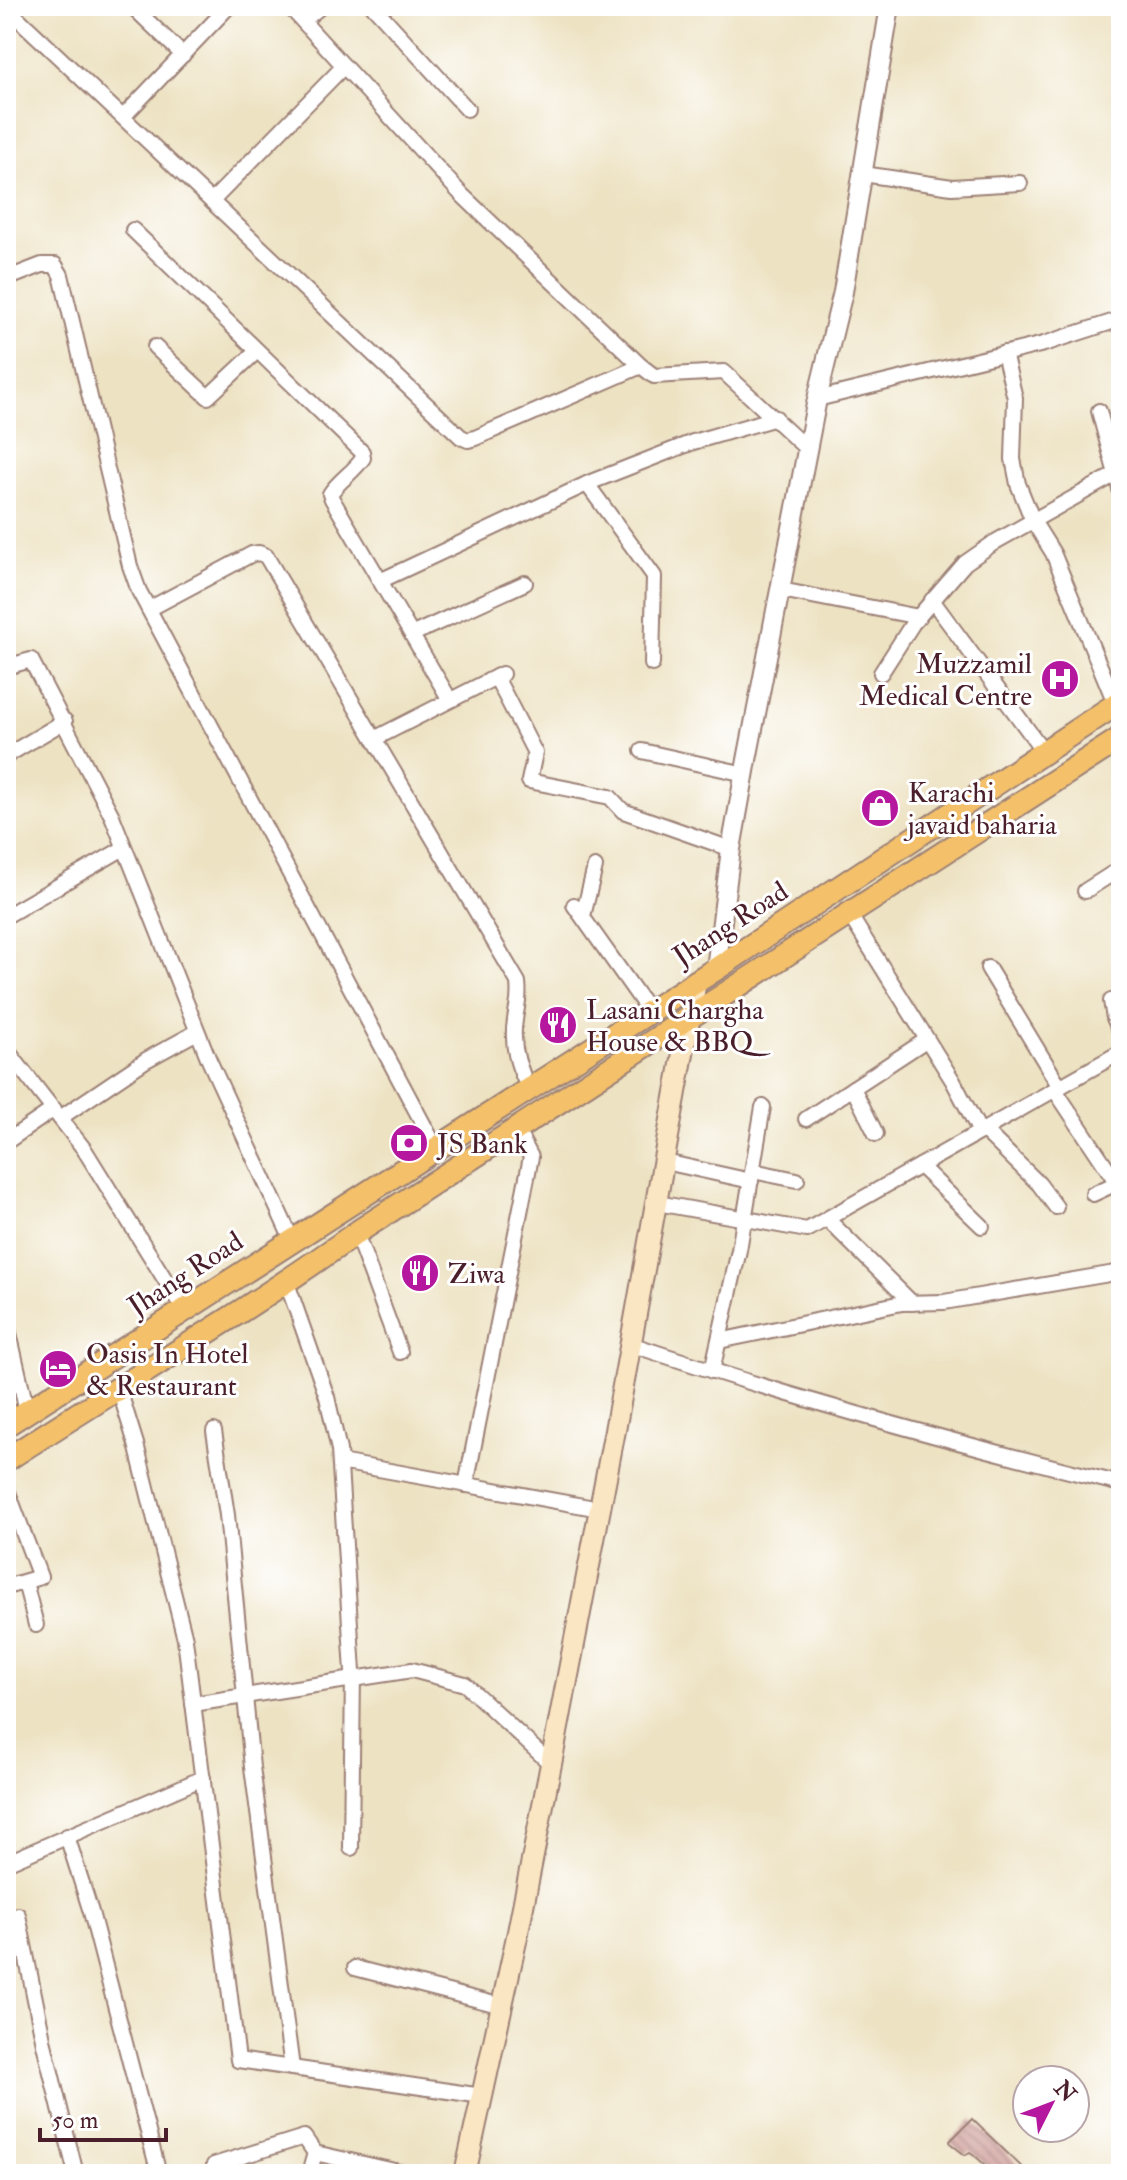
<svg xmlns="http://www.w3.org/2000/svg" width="1127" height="2180" font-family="'IM FELL Double Pica',serif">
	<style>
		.building { fill: url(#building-back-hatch) }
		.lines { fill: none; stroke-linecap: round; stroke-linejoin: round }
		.minor-casing { stroke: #9c8076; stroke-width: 18 }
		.tertiary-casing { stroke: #9c8076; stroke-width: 22 }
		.secondary-casing { stroke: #9c8076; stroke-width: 24 }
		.primary-casing { stroke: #9c8076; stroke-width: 26 }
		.minor { stroke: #fff; stroke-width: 14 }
		.tertiary { stroke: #fff; stroke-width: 18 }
		.secondary { stroke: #fbe6c3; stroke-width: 20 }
		.primary { stroke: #f4c16a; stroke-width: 22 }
		.labels { text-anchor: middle; stroke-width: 6; stroke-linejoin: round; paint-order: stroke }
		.poi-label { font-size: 28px; fill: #4a1f2b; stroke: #fff; text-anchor: start }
		.street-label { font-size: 28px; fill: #4a1f2b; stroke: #fff }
	</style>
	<defs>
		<pattern id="building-back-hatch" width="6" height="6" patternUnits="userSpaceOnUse" patternTransform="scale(2)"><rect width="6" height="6" fill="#cc9893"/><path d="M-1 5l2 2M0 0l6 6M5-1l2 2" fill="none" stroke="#a87b78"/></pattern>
	</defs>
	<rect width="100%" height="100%" fill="#fff"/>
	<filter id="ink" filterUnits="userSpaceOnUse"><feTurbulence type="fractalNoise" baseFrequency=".0125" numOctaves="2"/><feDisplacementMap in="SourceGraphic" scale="16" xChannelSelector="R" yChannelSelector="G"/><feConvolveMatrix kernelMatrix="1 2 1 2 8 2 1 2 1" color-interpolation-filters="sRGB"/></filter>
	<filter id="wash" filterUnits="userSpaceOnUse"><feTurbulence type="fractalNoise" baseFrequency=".006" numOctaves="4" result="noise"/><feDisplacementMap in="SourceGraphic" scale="32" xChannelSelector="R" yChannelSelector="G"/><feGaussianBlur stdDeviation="1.8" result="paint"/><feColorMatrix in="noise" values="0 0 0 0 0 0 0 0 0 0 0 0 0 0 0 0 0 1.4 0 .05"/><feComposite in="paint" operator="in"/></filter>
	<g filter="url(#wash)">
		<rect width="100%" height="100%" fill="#ede2c2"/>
		<g id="blocks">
			<!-- building -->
			<path class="building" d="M972,2119L1029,2174H995L973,2154L970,2152L965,2155L951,2144L950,2141Z"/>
		</g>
	</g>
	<g filter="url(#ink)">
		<use href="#blocks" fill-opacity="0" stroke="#9c8076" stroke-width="2"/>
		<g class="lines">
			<!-- minor casing -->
			<g class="minor-casing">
				<g id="minor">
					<path d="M132,6L183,55"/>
					<path d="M289,6L461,194L641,366L654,376L724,372L808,450"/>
					<path d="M373,6L467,109"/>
					<path d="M6,7L461,437L468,440L475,438L641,366"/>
					<path d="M303,21L321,6"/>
					<path d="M123,117L229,6"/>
					<path d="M863,174L952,187L1020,183"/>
					<path d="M212,201L344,66"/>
					<path d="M133,230L362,452L363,458C354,472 339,480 330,494L332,499L450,700"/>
					<path d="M6,279L42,265H55L61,275L130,566L139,591L436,1148"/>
					<path d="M155,347L208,397L257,351"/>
					<path d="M1004,353L1015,398L1013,459L1018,484L1033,521L1053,553L1116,705"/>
					<path d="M817,399L1044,344L1121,319"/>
					<path d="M1099,411L1121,493"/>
					<path d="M587,484L654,576L652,664"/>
					<path d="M382,580L591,482L693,442L776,418"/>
					<path d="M781,590L919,617"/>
					<path d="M932,600L1044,752"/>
					<path d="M149,609L252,554L259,553L266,556L518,982C520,1002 517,1003 515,1020C511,1044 518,1068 529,1088"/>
					<path d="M413,634L525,583"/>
					<path d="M6,667L31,660L112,816L209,1060L292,1240"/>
					<path d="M881,673L913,623L965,563L995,542L1116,474"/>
					<path d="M496,677L535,753L529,781L610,797L623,811L731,849"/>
					<path d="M374,739L502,674"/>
					<path d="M642,751L745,774"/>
					<path d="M6,756L65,721"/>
					<path d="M1085,891L1121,868"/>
					<path d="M574,905L649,1011"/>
					<path d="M849,914L953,1081L980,1132"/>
					<path d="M6,916L124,848"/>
					<path d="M583,916L595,867"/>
					<path d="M988,968L1060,1087"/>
					<path d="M1111,1001L1114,1018L1121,1033"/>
					<path d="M6,1049L84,1149L184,1310"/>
					<path d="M853,1088L876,1134"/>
					<path d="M1055,1090L1117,1183"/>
					<path d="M60,1118L146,1060L197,1032"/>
					<path d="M806,1119L926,1040"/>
					<path d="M984,1130L1039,1184L1056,1207"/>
					<path d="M6,1142L54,1109"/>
					<path d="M665,1162L751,1181"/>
					<path d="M920,1166L982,1226"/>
					<path d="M753,1171L797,1180"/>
					<path d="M1093,1194L1121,1181"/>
					<path d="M657,1203L807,1230L1121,1052"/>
					<path d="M827,1219L912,1303"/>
					<path d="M356,1233L400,1352"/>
					<path d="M287,1283L327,1397L339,1450L353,1672L351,1848"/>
					<path d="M6,1320L27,1411"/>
					<path d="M719,1341L902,1303L944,1302L1121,1272"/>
					<path d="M630,1344C792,1398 955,1443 1121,1484"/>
					<path d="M712,1371L739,1250L763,1107"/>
					<path d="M118,1386L136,1444L185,1639L238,2060L482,2096"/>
					<path d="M214,1431L227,1515L252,1767L292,2068"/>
					<path d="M340,1462L600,1509"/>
					<path d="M466,1485L531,1157L516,1129"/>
					<path d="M6,1487L40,1577L6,1587"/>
					<path d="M25,1582L36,1625"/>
					<path d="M193,1704L412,1670L465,1684L551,1764"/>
					<path d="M67,1836L91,1912L159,2174"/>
					<path d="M6,1863L203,1778"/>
					<path d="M18,1915L44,2044L76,2174"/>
					<path d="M355,1968L502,2006"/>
					<path d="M217,2174L214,2165L304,2137L315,2153L408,2174"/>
					<path d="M309,2174L315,2153"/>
				</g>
			</g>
			<!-- tertiary casing -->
			<g class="tertiary-casing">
				<path id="tertiary" d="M716,969L731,849L747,760L817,399L843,292L890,6"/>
			</g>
			<!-- secondary casing -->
			<g class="secondary-casing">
				<path id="secondary" d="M465,2174L518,1932L551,1764L616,1425L696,981"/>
			</g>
			<!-- primary casing -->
			<g class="primary-casing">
				<g id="primary">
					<path d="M6,1425L716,969L1121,701"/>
					<path d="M6,1460C124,1383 245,1313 359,1231L1121,738"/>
				</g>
			</g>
			<!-- minor -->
			<use href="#minor" class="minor"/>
			<!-- tertiary -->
			<use href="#tertiary" class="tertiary"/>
			<!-- secondary -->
			<use href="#secondary" class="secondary"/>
			<!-- primary -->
			<use href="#primary" class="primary"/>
		</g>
	</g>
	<!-- icons -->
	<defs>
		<g id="hospital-disc" transform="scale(2)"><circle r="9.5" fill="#b5179e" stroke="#fff"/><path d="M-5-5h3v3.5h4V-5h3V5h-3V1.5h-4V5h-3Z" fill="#fff"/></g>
		<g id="shop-disc" transform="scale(2)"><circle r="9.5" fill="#b5179e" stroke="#fff"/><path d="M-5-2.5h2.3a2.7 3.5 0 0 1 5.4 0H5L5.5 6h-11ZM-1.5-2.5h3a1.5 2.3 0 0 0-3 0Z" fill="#fff"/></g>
		<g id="restaurant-disc" transform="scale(2)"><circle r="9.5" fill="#b5179e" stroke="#fff"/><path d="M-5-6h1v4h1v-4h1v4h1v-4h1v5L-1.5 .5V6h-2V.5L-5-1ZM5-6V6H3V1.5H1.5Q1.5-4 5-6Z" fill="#fff"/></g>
		<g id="bank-disc" transform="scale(2)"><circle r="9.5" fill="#b5179e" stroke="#fff"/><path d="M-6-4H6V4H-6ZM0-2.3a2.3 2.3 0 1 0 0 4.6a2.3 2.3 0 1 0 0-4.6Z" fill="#fff"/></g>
		<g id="hotel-disc" transform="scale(2)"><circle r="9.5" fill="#b5179e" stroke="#fff"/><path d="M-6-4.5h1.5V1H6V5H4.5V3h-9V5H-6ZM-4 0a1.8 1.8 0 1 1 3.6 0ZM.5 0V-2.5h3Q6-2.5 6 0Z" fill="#fff"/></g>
	</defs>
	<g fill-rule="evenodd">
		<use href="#hospital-disc" x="1060" y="679"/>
		<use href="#shop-disc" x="880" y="808"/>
		<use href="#restaurant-disc" x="558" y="1025"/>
		<use href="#bank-disc" x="409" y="1143"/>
		<use href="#restaurant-disc" x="420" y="1273"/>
		<use href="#hotel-disc" x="58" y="1369"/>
	</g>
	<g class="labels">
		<!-- poi labels -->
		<g class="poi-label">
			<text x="1032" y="673" text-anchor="end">Muzzamil<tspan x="1032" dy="32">Medical Centre</tspan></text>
			<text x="908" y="802">Karachi<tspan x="908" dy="32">javaid baharia</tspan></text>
			<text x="586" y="1019">Lasani Chargha<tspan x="586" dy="32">House &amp; BBQ</tspan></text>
			<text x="437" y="1153">JS Bank</text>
			<text x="448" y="1283">Ziwa</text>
			<text x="86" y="1363">Oasis In Hotel<tspan x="86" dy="32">&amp; Restaurant</tspan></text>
		</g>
		<!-- street labels -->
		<g class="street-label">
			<text transform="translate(730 923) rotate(-33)" y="10">Jhang Road</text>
			<text transform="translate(185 1273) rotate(-33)" y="10">Jhang Road</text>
		</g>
	</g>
	<!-- margin -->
	<rect width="1127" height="2180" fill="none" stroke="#fff" stroke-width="32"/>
	<!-- north arrow -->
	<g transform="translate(1051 2104) rotate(48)"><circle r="38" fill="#ffffff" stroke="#b7a5aa" stroke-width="2"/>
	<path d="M0-6L14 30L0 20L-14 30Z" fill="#b5179e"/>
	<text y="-12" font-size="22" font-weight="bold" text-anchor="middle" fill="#4a1f2b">N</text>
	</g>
	<!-- scale -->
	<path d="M40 2128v12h126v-12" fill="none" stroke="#4a1f2b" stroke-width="4"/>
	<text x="52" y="2128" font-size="24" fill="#4a1f2b" stroke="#ffffff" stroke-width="6" paint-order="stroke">50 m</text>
</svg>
